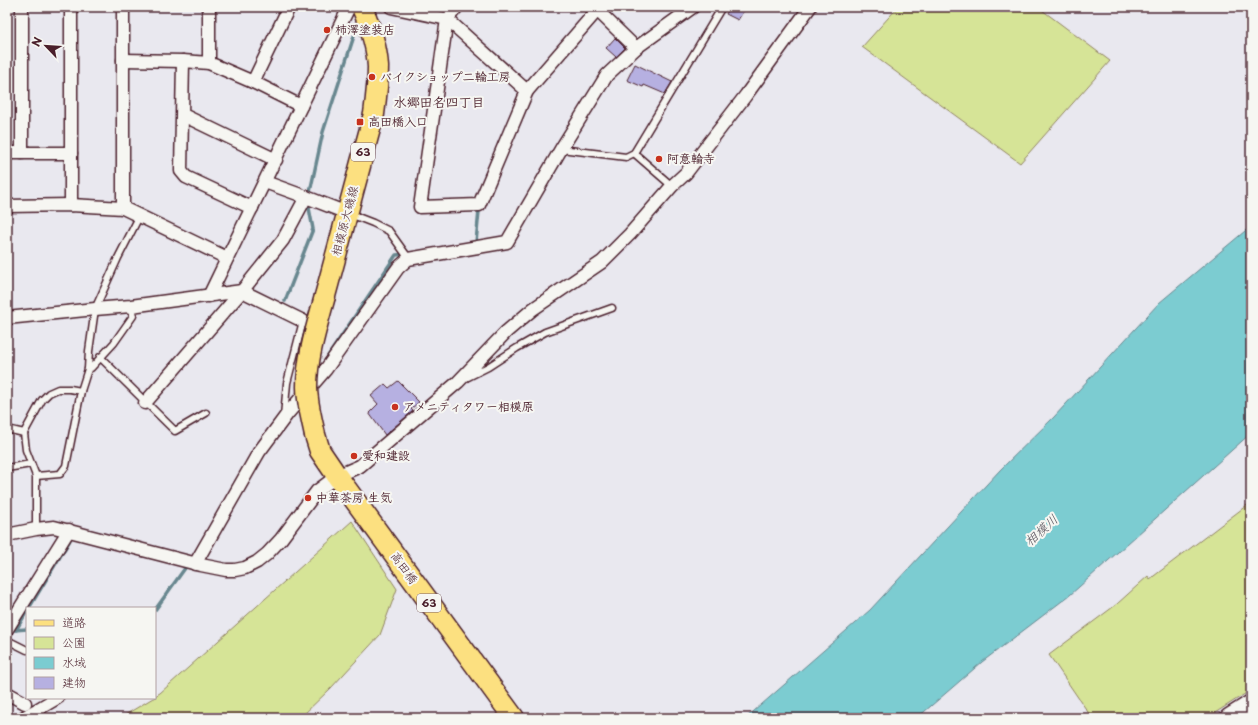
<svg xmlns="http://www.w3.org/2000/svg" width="1258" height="725" font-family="'Playpen Sans','Klee One',sans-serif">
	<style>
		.green { fill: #d6e497; stroke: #908261 }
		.water { fill: #7bccd1; stroke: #67878f }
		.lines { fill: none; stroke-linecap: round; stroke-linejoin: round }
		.stream { stroke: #67878f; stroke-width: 3.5 }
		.building { fill: #b6b0e1; stroke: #4a1f2b }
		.lane-casing { stroke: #4a1f2b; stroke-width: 9 }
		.street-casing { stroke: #4a1f2b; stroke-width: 15 }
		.secondary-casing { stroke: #4a1f2b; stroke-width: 21 }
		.primary-casing { stroke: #4a1f2b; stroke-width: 23 }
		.lane { stroke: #f6f6f2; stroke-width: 6 }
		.street { stroke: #f6f6f2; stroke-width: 12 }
		.secondary { stroke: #f6f6f2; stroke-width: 18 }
		.primary { stroke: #fce080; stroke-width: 20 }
		.primary-bridge-casing { stroke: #4a1f2b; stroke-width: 23; stroke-linecap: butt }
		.primary-bridge { stroke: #fce080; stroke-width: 20 }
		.poi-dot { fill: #c8321e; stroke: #f6f6f2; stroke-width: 1.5 }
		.labels { text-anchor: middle; stroke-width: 4; stroke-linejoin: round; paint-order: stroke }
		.shield { fill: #f6f6f2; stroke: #7e6067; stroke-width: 1 }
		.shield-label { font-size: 11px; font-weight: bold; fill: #4a1f2b }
		.poi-label { font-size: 12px; font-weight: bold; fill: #4a1f2b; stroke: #f6f6f2; text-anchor: start }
		.street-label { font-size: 12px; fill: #4a1f2b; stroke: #f6f6f2 }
		.neighbourhood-label { font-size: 13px; font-weight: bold; fill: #4a1f2b; stroke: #f6f6f2 }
		.water-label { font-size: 13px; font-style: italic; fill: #59535d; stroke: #f6f6f2 }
	</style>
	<rect width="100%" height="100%" fill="#e9e8ef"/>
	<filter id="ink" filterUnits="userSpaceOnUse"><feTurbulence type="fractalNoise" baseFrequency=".025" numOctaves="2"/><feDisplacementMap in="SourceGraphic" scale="8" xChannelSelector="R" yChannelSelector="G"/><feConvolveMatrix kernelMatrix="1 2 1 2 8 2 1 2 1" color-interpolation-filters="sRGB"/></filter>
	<g filter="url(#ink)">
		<!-- green -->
		<g class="green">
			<path d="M898,7H1038L1110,61L1020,163L862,47Z"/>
			<path d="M1251,502V690L1207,718H1092L1049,655L1117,604L1148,576L1150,579Z"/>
			<path d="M352,521L397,589L380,635L331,688L300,718H120L153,698H155V696L160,693Z"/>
		</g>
		<!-- water -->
		<path class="water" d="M1251,226V433L1070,595L982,662L917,718H746L870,610L1000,470L1054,417L1159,303Z"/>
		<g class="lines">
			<!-- stream -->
			<g class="stream">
				<path d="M473,242H476L479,211"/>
				<path d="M285,301L313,229L309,208L310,192L323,132L354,36"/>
				<path d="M328,356L396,255L406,254"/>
				<path d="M29,608L70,540"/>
				<path d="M155,610L188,564"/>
				<path d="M14,630L27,629"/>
				<path d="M16,630L27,611"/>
			</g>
		</g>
		<!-- building -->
		<g class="building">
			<path d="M730,7H746L738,20L726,14Z"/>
			<path d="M615,38L625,48L616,57L606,48Z"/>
			<path d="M635,64L672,82L665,94L644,85L643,87L627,80Z"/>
			<path d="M398,381L419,402L411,409L413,411L385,435L369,413L378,404L371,396L385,384L389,388Z"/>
		</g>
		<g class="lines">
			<!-- lane casing -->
			<g class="lane-casing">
				<g id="lane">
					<path d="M561,149L626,157L634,153L722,7"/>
					<path d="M634,153L672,186"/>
					<path d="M350,214L373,223L389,231L407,256L408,259"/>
					<path d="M100,357L175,431L206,413"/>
					<path d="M88,369L91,368L114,343L133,316L131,306"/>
					<path d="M468,377L488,367L517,348L545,332L612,308"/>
					<path d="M284,416L287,383L303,321"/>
					<path d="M7,429L24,433"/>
					<path d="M7,468L31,464"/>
					<path d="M36,476L60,474L66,466L81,391L88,369L89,351L95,309L118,258L140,215"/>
					<path d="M36,529V476L26,450L24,433L42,400L49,393L58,389H70L81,391"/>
					<path d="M7,640L27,650"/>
				</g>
			</g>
			<!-- street casing -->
			<g class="street-casing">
				<g id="street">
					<path d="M22,7V153"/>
					<path d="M123,7V208"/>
					<path d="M391,7L447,19L527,91L600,7"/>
					<path d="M457,7L447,19L420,207L479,205L527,91"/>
					<path d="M597,10L636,48L693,7"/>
					<path d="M123,60L183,61L209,63L253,82L301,106"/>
					<path d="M183,61L181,171L186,177L252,208"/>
					<path d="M209,63V7"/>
					<path d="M253,82L289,7"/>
					<path d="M183,115L276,160"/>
					<path d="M7,153H71"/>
					<path d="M265,182L306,197L347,213"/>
					<path d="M71,205V7"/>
					<path d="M7,206L71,205L123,208L227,258"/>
					<path d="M209,296L349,7"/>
					<path d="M7,318L95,309L131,306L242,291L303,321"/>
					<path d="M145,403L242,291L283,240L306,197"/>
					<path d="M7,535L36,529L54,527L201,565L226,570H235L245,568L257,562L267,554L281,539L317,491L337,476L360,466L458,382L506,332L533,309L602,262L630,234L672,186L686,173L746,95L810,7"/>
					<path d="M195,564L259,452L288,413L326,369L398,268L408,259L507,242L561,149L607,75L636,48"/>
					<path d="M7,629L69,530"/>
					<path d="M7,693L25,703"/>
					<path d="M23,718L57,698"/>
				</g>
			</g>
			<!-- secondary casing -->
			<g class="secondary-casing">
				<path id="secondary" d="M1229,718L1251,704"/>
			</g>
			<!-- primary casing -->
			<g class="primary-casing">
				<g id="primary">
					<path d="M325,296L374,114C376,99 378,83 378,67C377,47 370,26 362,7"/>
					<path d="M315,435L320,451L337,476L514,718"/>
				</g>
			</g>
			<!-- lane -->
			<use href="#lane" class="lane"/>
			<!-- street -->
			<use href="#street" class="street"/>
			<!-- secondary -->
			<use href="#secondary" class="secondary"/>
			<!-- primary -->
			<use href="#primary" class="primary"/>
			<!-- primary-bridge casing -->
			<g class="primary-bridge-casing">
				<path id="primary-bridge" d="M315,435C312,420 307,403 307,387C307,356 317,326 325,296"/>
			</g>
			<!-- primary-bridge -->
			<use href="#primary-bridge" class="primary-bridge"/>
		</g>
	</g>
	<!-- markers -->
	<g class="poi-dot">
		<circle cx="327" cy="30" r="4"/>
		<circle cx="372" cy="77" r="4"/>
		<rect x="356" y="118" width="8" height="8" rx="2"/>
		<circle cx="659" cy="159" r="4"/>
		<circle cx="395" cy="407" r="4"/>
		<circle cx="354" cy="456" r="4"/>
		<circle cx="308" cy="498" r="4"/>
	</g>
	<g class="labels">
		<!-- shield labels -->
		<g class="shield">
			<rect x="351" y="143" width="24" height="18" rx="3"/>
			<rect x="417" y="594" width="24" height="18" rx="3"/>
		</g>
		<g class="shield-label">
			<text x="363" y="156">63</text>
			<text x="429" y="607">63</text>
		</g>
		<!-- poi labels -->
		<g class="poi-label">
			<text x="335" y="34">柿澤塗装店</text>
			<text x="380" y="81">バイクショップ二輪工房</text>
			<text x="368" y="126">高田橋入口</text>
			<text x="667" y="163">阿意輪寺</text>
			<text x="403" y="411">アメニティタワー相模原</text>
			<text x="362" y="460">愛和建設</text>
			<text x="316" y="502">中華茶房 生気</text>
		</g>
		<!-- street labels -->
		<g class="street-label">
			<text transform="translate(345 221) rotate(-75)" y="4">相模原大磯線</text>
			<text transform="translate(404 568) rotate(54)" y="4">高田橋</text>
		</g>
		<!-- neighbourhood labels -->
		<g class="neighbourhood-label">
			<text x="439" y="107">水郷田名四丁目</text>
		</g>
		<!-- water labels -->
		<g class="water-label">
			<text transform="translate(1041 530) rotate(-42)" y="5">相模川</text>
		</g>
	</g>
	<!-- margin -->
	<rect width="1258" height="725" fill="none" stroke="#f6f6f2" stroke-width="24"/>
	<rect x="12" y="12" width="1234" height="701" fill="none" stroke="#4a1f2b" stroke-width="1.5" filter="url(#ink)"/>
	<!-- legend -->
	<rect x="26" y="607" width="130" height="92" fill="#f6f6f2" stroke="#b1a0a2"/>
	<rect x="34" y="620" width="20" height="6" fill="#fce080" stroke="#b1a0a2"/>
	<text x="62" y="627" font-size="12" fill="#4a1f2b">道路</text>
	<rect x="34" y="637" width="20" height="12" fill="#d6e497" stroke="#b1a0a2"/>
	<text x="62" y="647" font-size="12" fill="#4a1f2b">公園</text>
	<rect x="34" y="657" width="20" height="12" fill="#7bccd1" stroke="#b1a0a2"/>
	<text x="62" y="667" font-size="12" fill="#4a1f2b">水域</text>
	<rect x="34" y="677" width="20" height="12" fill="#b6b0e1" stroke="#b1a0a2"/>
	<text x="62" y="687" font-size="12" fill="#4a1f2b">建物</text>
	<!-- north arrow -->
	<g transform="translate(46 46) rotate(295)" stroke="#f6f6f2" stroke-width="3" paint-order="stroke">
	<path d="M0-3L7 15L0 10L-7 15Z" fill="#4a1f2b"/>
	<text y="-6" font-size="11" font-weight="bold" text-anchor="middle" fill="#4a1f2b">N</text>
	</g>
</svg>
